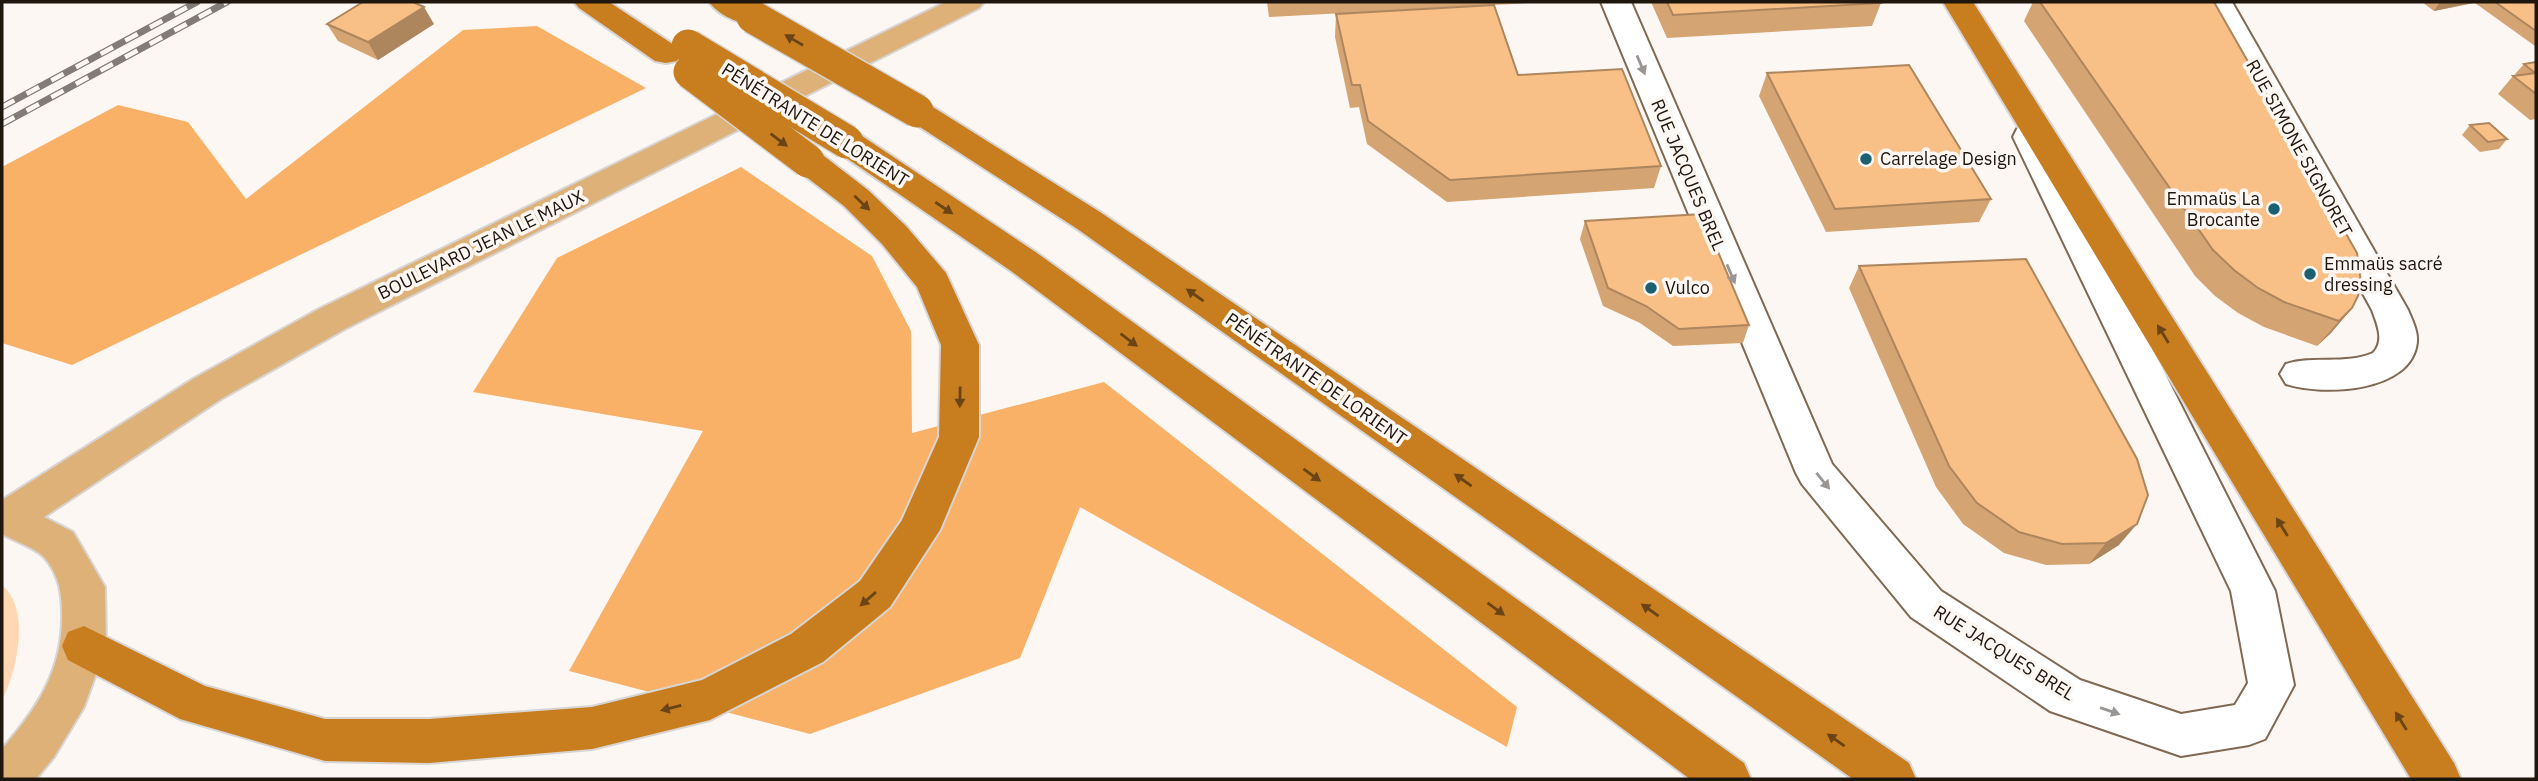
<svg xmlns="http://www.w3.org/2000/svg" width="2538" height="781" font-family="'IBM Plex Sans',sans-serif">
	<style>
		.green { fill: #ffd8b3 }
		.forest { fill: #f8b167 }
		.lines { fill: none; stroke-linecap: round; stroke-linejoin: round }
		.minor-casing { stroke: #7f6953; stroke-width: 4 }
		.major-casing { stroke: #d7d5d4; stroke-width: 4 }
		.highway-casing { stroke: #d7d5d4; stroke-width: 4 }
		.minor { fill: #fff; fill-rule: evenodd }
		.major { fill: #deb178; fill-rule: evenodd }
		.highway { fill: #c87d1e; fill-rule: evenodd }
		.rail-casing { stroke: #837b75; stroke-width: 7 }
		.rail { stroke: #fdf7f3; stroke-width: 4.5; stroke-dasharray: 14; stroke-linecap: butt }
		.highway-bridge-casing { stroke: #d7d5d4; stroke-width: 36; stroke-linecap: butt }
		.highway-bridge { stroke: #c87d1e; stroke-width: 33 }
		.wall { fill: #d5a473 }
		.shaded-wall { fill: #ae865e }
		.building { fill: #f8bf86; stroke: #ae865e; stroke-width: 2 }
		.oneway { fill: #6b4415 }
		.oneway2 { fill: #9a9693 }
		.poi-dot { fill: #1a6171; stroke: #fdf7f3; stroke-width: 2.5 }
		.labels { text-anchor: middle; stroke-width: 7; stroke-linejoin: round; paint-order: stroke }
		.street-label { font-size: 18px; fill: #1f160e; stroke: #fdf7f3 }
		.poi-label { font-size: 18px; fill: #1f160e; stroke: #fdf7f3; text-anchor: start }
	</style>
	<rect width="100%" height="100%" fill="#fdf7f3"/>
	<!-- green -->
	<path class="green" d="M2,585C31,609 17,671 2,700Z"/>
	<!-- forest -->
	<g class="forest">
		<path d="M537,26L646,88L72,365L2,343V167L118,105L188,122L246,199L463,30Z"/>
		<path d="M741,167L872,256L911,331L912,433L1104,382L1517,707L1507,747L1080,507L1020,658L810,734L569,671L703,431L473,392L557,258Z"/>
	</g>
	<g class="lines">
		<!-- minor casing -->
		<g class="minor-casing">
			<g id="minor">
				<path d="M1601,2H1631L1832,464L1941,591L2080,680L2181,714L2235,705L2248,683L2231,591L2013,137L2017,129L2029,126L2041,129L2275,591L2294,685L2265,739L2249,745L2181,756L2050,711L1911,617L1802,484L1796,473Z"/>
				<path d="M2202,2H2232L2408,310C2412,320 2418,331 2417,342C2412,393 2322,396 2286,384L2280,374L2286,364C2314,355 2345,365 2373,353C2385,341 2377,324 2372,310Z"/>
			</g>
		</g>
		<!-- major casing -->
		<g class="major-casing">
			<path id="major" d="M946,2H984L979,8L345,329L221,399L44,517L73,532L105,587L106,646L84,707L54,757L36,779H2V749C37,709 62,671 62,617C62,594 60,576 44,557C34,547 14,541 2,534V500L193,379L319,309Z"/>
		</g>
		<!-- highway casing -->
		<g class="highway-casing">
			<g id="highway">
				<path d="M574,2H609L677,47L681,54L677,61L666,63L655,61L579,8Z"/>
				<path d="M709,2C730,1 755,0 768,17L764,23C746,28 720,17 709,2Z"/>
				<path d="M1943,2H1973L2454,763L2461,779H2411Z"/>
				<path d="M917,101L928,104L1100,212L1909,763L1916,779H1853L1076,228L906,118L901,111L906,104Z"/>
				<path d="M847,131L859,134L1037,253L1744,763L1751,779H1690L1011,271L835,150L831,142L835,134Z"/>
				<path d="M808,150L820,153L868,190L906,226L946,273L979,345V437L940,530L890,607L823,662L710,720L592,749L429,763L325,761L180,719L68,660L62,646L68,632L84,626L205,686L325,719H429L592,707L702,680L791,634L860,581L902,520L939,437L941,345L917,287L882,244L844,206L796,169L791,161L796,153Z"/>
			</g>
		</g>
		<!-- minor -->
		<use href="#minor" class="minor"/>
		<!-- major -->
		<use href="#major" class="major"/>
		<!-- highway -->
		<use href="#highway" class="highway"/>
		<!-- rail casing -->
		<g class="rail-casing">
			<g id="rail">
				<path d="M2,107L197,2"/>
				<path d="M2,124L227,2"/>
			</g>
		</g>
		<!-- rail -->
		<use href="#rail" class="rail"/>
		<!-- highway-bridge casing -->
		<g class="highway-bridge-casing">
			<g id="highway-bridge">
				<path d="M753,17L917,111"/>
				<path d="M688,46L847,142"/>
				<path d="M690,72L808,161"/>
			</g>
		</g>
		<!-- highway-bridge -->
		<use href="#highway-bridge" class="highway-bridge"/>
	</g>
	<!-- wall -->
	<g class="wall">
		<path d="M1267,2H1547L1269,17Z"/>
		<path d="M1651,2H1880L1881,3L1872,26L1667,38Z"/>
		<path d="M2033,2H2214L2352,308L2331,333L2317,346L2264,327L2238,313L2215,296L2195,276L2024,21Z"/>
		<path d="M2422,2H2536V46H2535L2475,3L2434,11Z"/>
		<path d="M1336,14L1518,75L1661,166L1654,188L1447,202L1367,144L1359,107L1350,108L1335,37Z"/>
		<path d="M327,24H434L378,60L338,41Z"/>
		<path d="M2536,62V119L2530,120L2498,94L2513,76L2517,75L2515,74L2524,64Z"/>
		<path d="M1767,73L1991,199L1979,222L1826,232L1759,96Z"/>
		<path d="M2470,125L2507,139L2499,149L2480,152L2462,135Z"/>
		<path d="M1585,221L1749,325L1743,343L1673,346L1640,323L1603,306L1580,239Z"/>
		<path d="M1859,266L2119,545L2089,564L2046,565L2004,553L1963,524L1936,487L1849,288Z"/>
	</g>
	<!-- shaded-wall -->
	<g class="shaded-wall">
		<path d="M2440,2H2476L2434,11Z"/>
		<path d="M424,7L434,24L378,60L368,42Z"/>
		<path d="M2352,308L2331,333L2317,346L2339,321Z"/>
		<path d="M2137,524L2119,545L2089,564L2106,543Z"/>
	</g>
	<!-- building -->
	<g class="building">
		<path d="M363,2H413L424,7L368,42L327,24Z"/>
		<path d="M1667,2H1880L1881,3L1673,15Z"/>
		<path d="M2040,2H2214L2357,253L2361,282L2358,296L2352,308L2339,321L2284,302L2258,288L2234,270L2213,250Z"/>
		<path d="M2495,2H2536V31Z"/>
		<path d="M1494,5L1518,75L1622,69L1661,166L1450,180L1368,121L1360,85H1352L1336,14Z"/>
		<path d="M2536,62V73H2535L2524,64Z"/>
		<path d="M1909,65L1991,199L1835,209L1767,73Z"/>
		<path d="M2536,73V94L2513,76Z"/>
		<path d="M2489,123L2507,139L2488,142L2470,125Z"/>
		<path d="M1702,214L1749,325L1679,329L1646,306L1608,288L1585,221Z"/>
		<path d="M2026,259L2137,459L2148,495L2137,524L2106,543L2062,544L2019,532L1977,503L1949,466L1859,266Z"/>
	</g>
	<!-- one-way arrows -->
	<defs><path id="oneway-solid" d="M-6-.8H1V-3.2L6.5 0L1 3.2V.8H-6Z" transform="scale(1.75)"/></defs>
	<g class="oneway">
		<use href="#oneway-solid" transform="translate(794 40) rotate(-150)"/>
		<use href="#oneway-solid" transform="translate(779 140) rotate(37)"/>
		<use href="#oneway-solid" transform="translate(862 203) rotate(43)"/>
		<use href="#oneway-solid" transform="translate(944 208) rotate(34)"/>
		<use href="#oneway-solid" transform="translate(1195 295) rotate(-145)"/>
		<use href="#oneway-solid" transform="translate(2163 334) rotate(-122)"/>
		<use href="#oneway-solid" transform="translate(1129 340) rotate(37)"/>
		<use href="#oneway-solid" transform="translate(960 397) rotate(91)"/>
		<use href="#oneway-solid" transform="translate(1312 475) rotate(36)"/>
		<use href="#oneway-solid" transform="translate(1463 480) rotate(-145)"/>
		<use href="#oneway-solid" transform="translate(2282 527) rotate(-122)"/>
		<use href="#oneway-solid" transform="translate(868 599) rotate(139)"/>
		<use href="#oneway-solid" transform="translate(1496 609) rotate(36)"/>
		<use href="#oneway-solid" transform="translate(1650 610) rotate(-145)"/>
		<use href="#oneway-solid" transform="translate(671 708) rotate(166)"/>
		<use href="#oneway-solid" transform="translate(2401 721) rotate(-122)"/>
		<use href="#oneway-solid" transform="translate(1836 740) rotate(-145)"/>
	</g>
	<g class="oneway2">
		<use href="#oneway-solid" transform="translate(1641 65) rotate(67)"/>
		<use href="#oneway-solid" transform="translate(1731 274) rotate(67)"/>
		<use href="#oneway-solid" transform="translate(1823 481) rotate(51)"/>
		<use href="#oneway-solid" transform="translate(2110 711) rotate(19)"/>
	</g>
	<!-- markers -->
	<g class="poi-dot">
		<circle cx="1866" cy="159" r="7"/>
		<circle cx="2274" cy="209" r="7"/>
		<circle cx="2310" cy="274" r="7"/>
		<circle cx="1651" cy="288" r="7"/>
	</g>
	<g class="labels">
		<!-- street labels -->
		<g class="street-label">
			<text transform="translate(815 125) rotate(32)" y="6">PÉNÉTRANTE DE LORIENT</text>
			<text transform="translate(2299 148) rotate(61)" y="6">RUE SIMONE SIGNORET</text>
			<text transform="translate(1688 175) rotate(67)" y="6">RUE JACQUES BREL</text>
			<text transform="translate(481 245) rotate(-26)" y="6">BOULEVARD JEAN LE MAUX</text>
			<text transform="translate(1316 379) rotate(35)" y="6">PÉNÉTRANTE DE LORIENT</text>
			<text transform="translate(2004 653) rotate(32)" y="6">RUE JACQUES BREL</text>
		</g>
		<!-- poi labels -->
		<g class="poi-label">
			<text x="1880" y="165">Carrelage Design</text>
			<text x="2260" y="205" text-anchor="end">Emmaüs La<tspan x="2260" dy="21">Brocante</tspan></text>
			<text x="2324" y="270">Emmaüs sacré<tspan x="2324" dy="21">dressing</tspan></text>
			<text x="1665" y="294">Vulco</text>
		</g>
	</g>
	<!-- border -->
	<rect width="2538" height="781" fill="none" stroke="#1f160e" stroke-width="7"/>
</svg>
